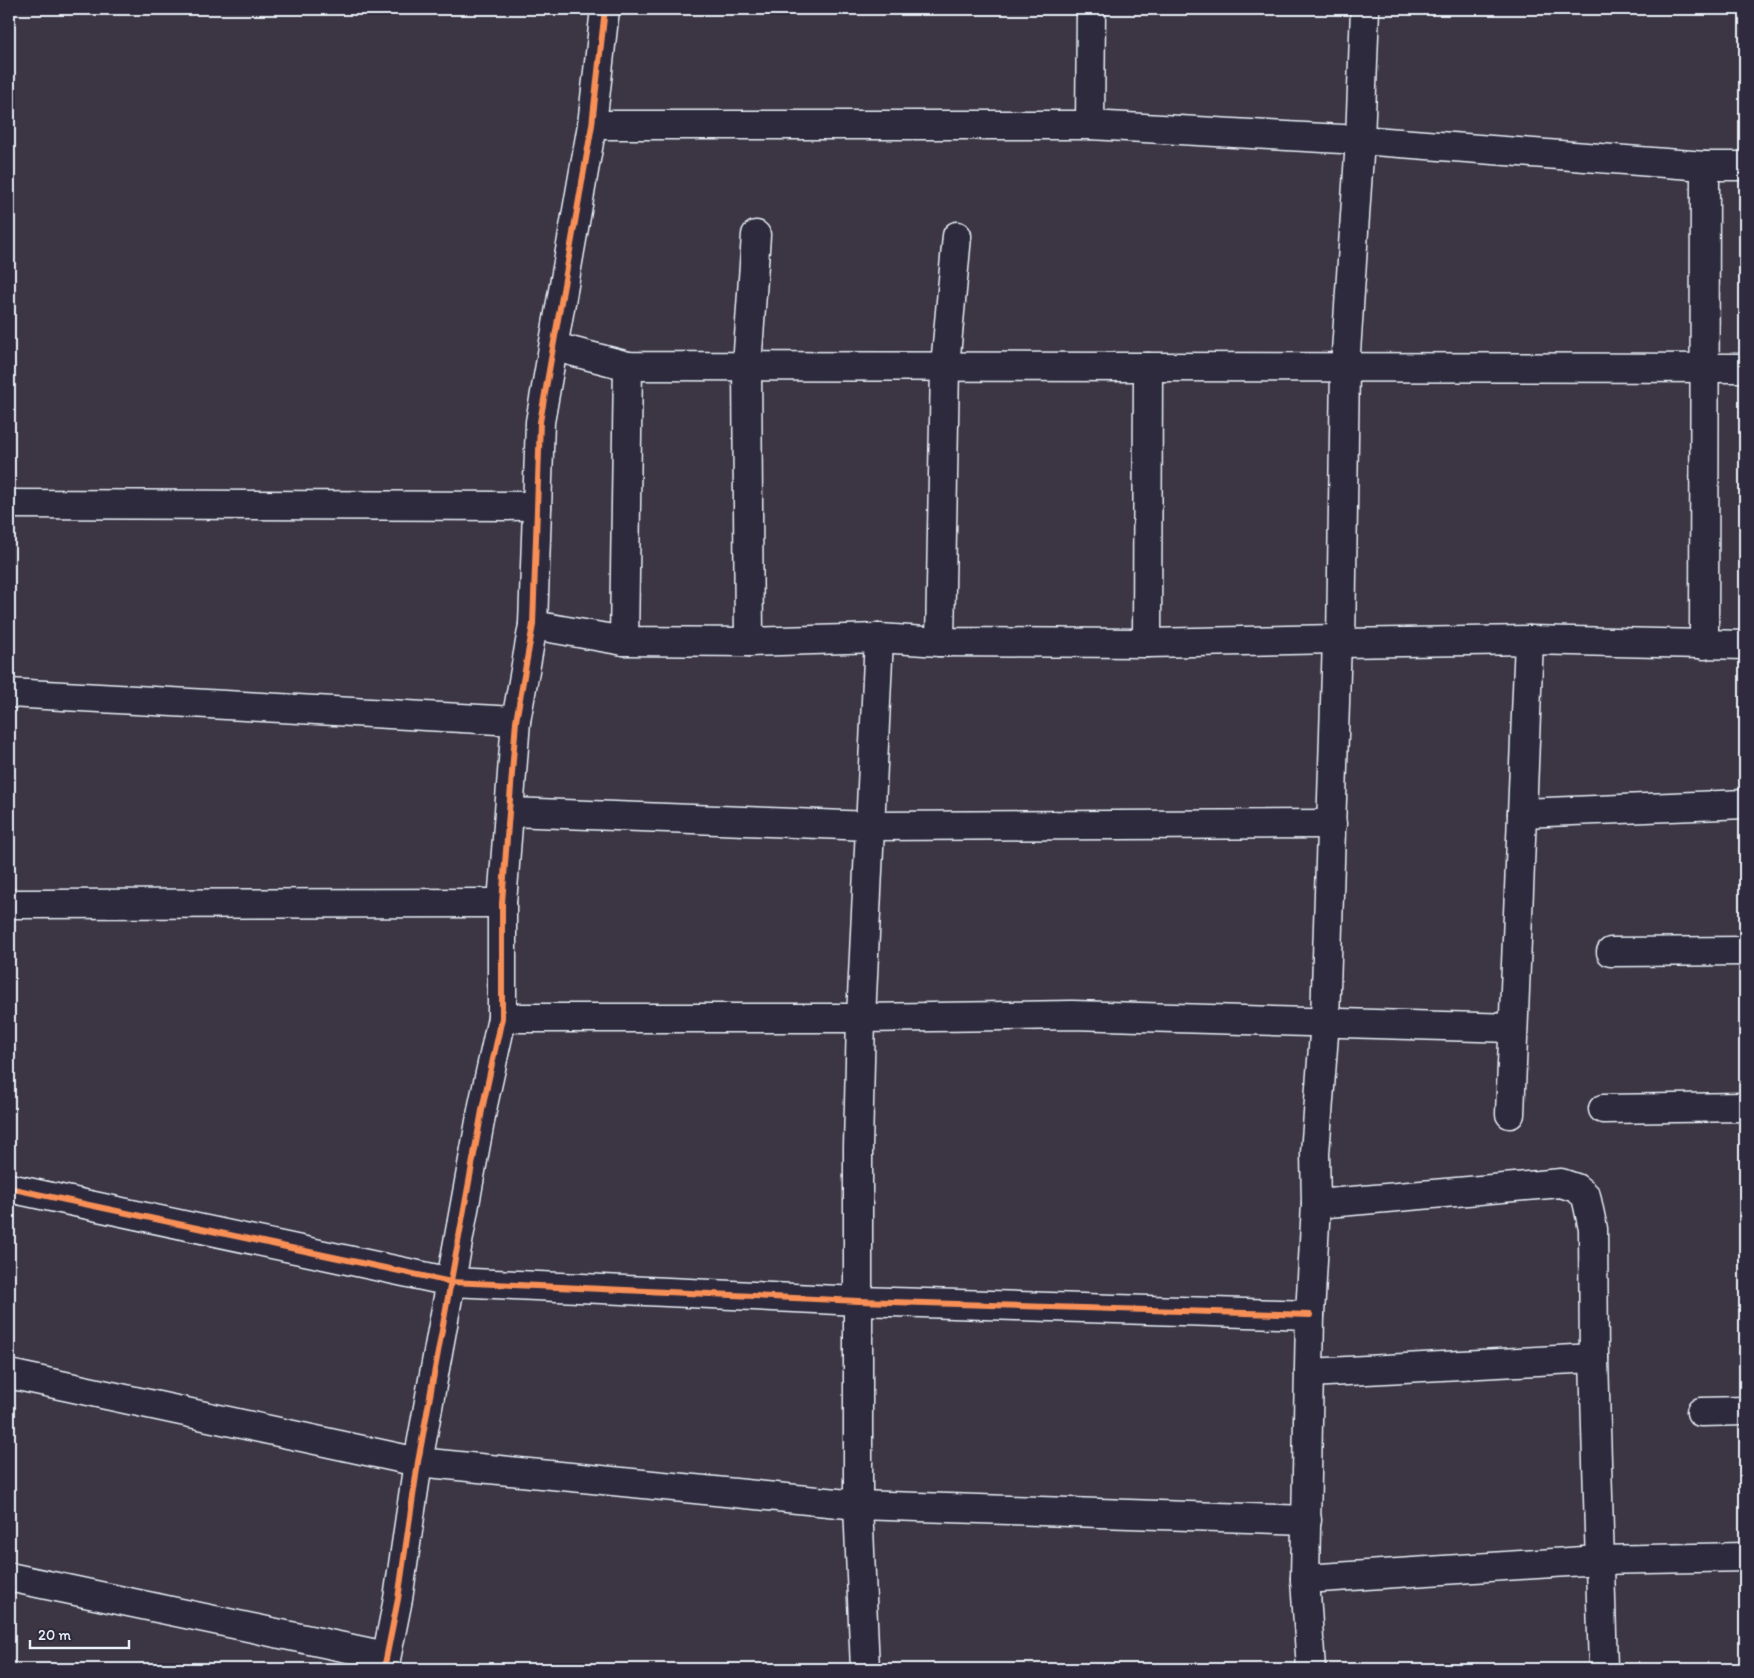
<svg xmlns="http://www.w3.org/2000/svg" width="1754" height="1678" font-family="Itim,sans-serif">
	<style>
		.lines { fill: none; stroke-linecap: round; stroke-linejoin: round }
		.minor-casing { stroke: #e8f1f8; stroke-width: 31 }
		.minor { stroke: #2f2a3d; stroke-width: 28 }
		.cycleway-casing { stroke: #2f2a3d; stroke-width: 9 }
		.cycleway { stroke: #f78f57; stroke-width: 6 }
	</style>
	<rect width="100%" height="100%" fill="#3c3543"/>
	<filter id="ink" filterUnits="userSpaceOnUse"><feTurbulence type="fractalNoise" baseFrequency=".02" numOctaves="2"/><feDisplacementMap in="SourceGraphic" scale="10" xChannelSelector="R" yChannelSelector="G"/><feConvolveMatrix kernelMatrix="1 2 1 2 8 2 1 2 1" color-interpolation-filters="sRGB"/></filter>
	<g filter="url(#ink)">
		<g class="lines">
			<!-- minor casing -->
			<g class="minor-casing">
				<g id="minor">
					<path d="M592,125H1090L1360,140L1705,166H1745"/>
					<path d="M1090,125L1091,9"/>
					<path d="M555,347L628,366L1745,368"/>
					<path d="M9,504L537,506"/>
					<path d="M533,625L624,641L749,642L879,638L940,642L1147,643L1337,639L1341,643L1529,640L1745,645"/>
					<path d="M624,641L628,366"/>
					<path d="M749,642L747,366L756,235"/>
					<path d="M940,642L945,366L957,236"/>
					<path d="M1147,643L1148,367"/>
					<path d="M1341,643L1345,367L1360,140L1365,9"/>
					<path d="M1704,645L1705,166"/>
					<path d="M9,693L516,721"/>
					<path d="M511,812L870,826L1332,824"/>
					<path d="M1522,813L1745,804"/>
					<path d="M9,904L502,903"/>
					<path d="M1611,952L1745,951"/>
					<path d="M502,1018H861L1072,1015L1513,1028"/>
					<path d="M1603,1109L1745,1107"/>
					<path d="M1510,1114L1529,640"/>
					<path d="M9,1188L451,1282L859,1301L1310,1315"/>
					<path d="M1316,1204L1561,1183L1576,1188L1586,1196L1593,1229L1594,1358L1603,1669"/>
					<path d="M1309,1373L1594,1358"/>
					<path d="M9,1374L418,1462L858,1505L1307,1520"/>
					<path d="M1701,1412L1745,1411"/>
					<path d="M9,1577L386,1656"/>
					<path d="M1305,1579L1599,1560L1745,1557"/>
					<path d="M384,1669L398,1599L418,1462L483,1105L502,1018V903L516,721L533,625L540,422L592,125L605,9"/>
					<path d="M865,1669L858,1505V1147L861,1018L879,638"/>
					<path d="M1311,1669L1305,1579L1310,1315L1316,1204L1315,1153L1325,1021L1337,639"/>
				</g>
			</g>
			<!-- minor -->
			<use href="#minor" class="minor"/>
			<!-- cycleway casing -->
			<g class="cycleway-casing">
				<g id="cycleway">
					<path d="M9,1188L451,1282L859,1301L1310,1315"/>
					<path d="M384,1669L398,1599L418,1462L483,1105L502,1018V903L516,721L533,625L540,422L592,125L605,9"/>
				</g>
			</g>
			<!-- cycleway -->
			<use href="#cycleway" class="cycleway"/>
		</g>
	</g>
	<!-- margin -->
	<rect width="1754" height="1678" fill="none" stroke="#2f2a3d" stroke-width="30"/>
	<rect x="15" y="15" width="1724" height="1648" fill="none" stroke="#e8f1f8" stroke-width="2" filter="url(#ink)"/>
	<!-- scale -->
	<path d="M30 1640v8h99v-8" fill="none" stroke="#e8f1f8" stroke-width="2.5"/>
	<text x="38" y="1640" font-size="15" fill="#e8f1f8" stroke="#2f2a3d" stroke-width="4" paint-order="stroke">20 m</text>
</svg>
